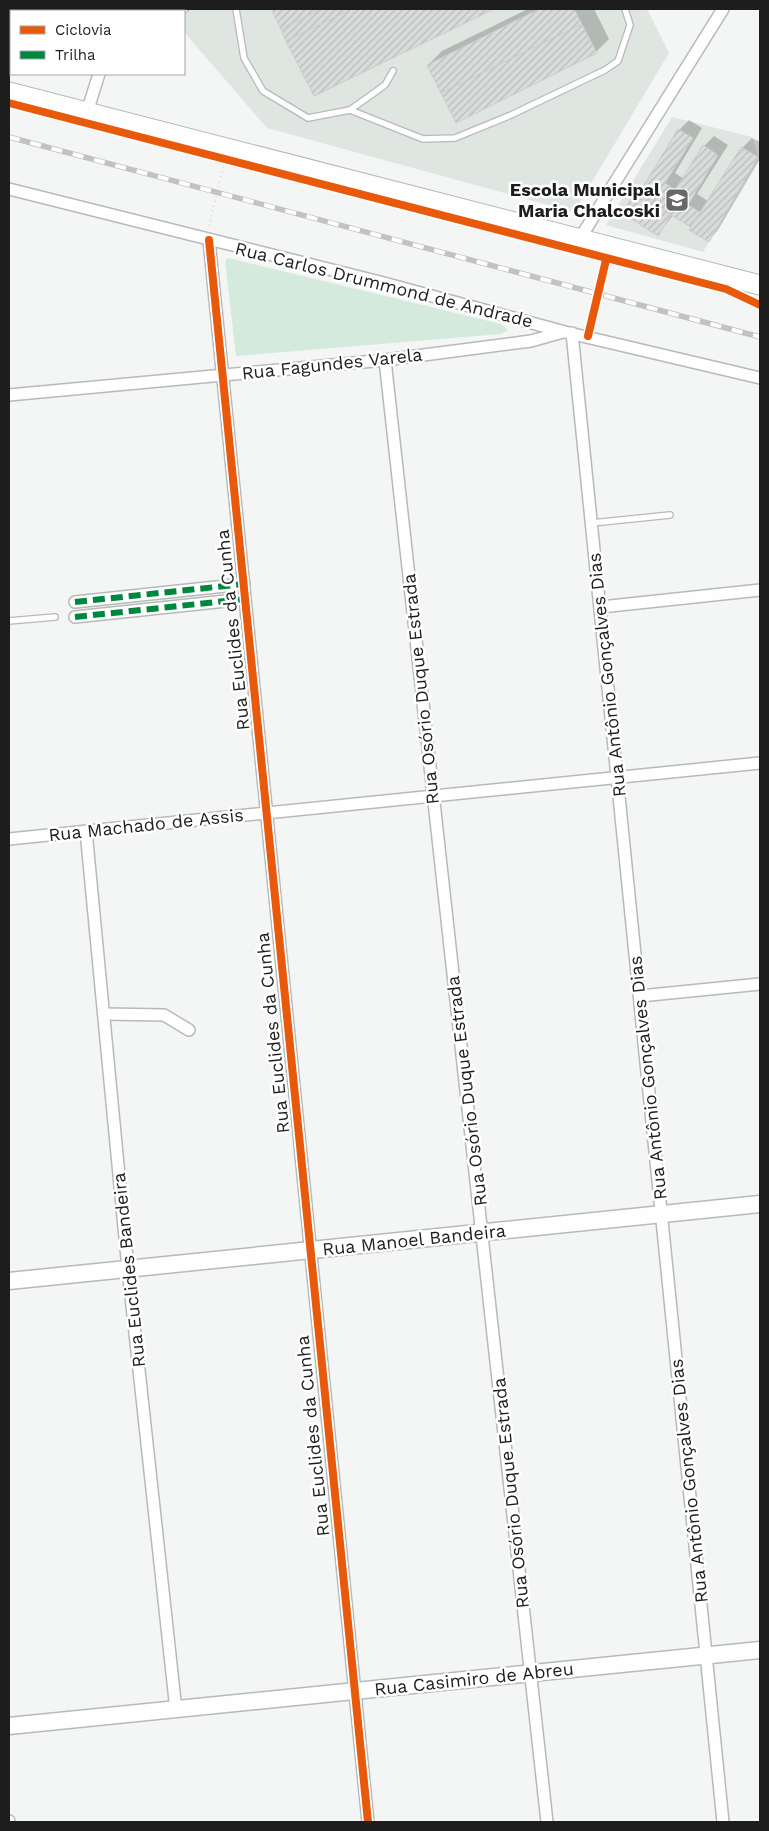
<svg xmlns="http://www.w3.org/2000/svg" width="769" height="1831" font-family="'Work Sans',sans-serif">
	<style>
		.built { fill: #dfe6e1 }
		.green { fill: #d4eadd }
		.shadow { fill: #0003 }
		.building { fill: url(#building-hatch); stroke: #cbcdcb }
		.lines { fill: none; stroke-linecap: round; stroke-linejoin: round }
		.lane-casing { stroke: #b7bab8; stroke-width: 8 }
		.street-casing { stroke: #b7bab8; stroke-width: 14 }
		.secondary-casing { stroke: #b7bab8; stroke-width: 19 }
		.primary-casing { stroke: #b7bab8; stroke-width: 21 }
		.path { stroke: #dcdcdc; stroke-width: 2.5; stroke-dasharray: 1 4; stroke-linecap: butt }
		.lane { stroke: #fdfefd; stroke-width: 5.5 }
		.street { stroke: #fdfefd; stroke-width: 11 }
		.secondary { stroke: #fdfefd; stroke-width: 16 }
		.primary { stroke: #fdfefd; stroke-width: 19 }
		.rail-casing { stroke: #c1c2c1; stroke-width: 5.5 }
		.rail { stroke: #fff; stroke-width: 4; stroke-dasharray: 11; stroke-linecap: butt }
		.quiet { stroke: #00873e; stroke-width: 6; stroke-dasharray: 12 6; stroke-linecap: butt }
		.cycleway-casing { stroke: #fff; stroke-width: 11 }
		.cycleway { stroke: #e8590c; stroke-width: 8 }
		.labels { text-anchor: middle; stroke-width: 5; stroke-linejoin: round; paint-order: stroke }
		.poi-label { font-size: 18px; font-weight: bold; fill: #1c1d1c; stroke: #fff; text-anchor: end }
		.street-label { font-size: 18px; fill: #1c1d1c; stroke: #fff }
	</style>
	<defs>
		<pattern id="building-hatch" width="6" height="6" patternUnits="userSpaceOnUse" patternTransform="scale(1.25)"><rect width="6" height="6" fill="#d9dcda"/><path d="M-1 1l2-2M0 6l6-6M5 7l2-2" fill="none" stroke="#babcba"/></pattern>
	</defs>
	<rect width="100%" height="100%" fill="#f3f6f4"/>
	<!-- built -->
	<g class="built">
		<path d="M163,9H647L669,53L574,212L267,128L184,32V11H165Z"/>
		<path d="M672,117L752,137L758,157L703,252L606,225Z"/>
	</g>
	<!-- green -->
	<path class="green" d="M228,258L501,324L508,330L501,334L236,356L225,261Z"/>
	<!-- shadow -->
	<g class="shadow">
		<path d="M272,9H491L314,95Z"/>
		<path d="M528,9H594L609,39L596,52L428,65L442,51Z"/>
		<path d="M689,120L702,128L675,173L684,179L704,146L714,136L728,145L697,194L708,201L742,148L752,138L760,142V159L718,230L709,240L673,215L658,234L636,194L646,183L679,130Z"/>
	</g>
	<!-- building -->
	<g class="building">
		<path d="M271,9H321L281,29Z"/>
		<path d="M321,9H352L286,41L281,29Z"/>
		<path d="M352,9H494L314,96L286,41Z"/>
		<path d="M539,9H574L582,24L441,93L427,65Z"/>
		<path d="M582,24L597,53L456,123L441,93Z"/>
		<path d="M678,129L693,138L665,183L675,190L703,145L718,155L688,205L700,212L691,227L638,195Z"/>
		<path d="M741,147L758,157L709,242L689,230Z"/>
		<path d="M635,193L671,215L658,236L622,213Z"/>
	</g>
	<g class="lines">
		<!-- lane casing -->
		<g class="lane-casing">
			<g id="lane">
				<path d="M236,9L244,58L263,91L308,118L350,110L385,85L393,71"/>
				<path d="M181,11L185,9"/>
				<path d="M350,110L423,139L455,138L511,115L605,70L618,61L630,25L625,9"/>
				<path d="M592,523L670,515"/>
				<path d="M9,621L55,617"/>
			</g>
		</g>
		<!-- street casing -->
		<g class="street-casing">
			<g id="street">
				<path d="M118,11L119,9"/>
				<path d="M87,112L99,74"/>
				<path d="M9,189L384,283L565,332L760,378"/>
				<path d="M209,240L368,1822"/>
				<path d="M579,240L723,9"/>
				<path d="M572,333L723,1822"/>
				<path d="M385,360L547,1822"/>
				<path d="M9,395L385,360L531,341L563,332"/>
				<path d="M75,602L244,584"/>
				<path d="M601,607L760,590"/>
				<path d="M75,617L245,599"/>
				<path d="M86,831L128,1269L176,1710"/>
				<path d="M9,839L760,763"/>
				<path d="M640,996L760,984"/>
				<path d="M104,1014L164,1015L189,1030"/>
				<path d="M9,1821V1822"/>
			</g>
		</g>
		<!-- secondary casing -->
		<g class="secondary-casing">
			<g id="secondary">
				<path d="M9,1281L760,1204"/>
				<path d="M9,1726L760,1650"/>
			</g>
		</g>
		<!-- primary casing -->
		<g class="primary-casing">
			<path id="primary" d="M9,92L760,285"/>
		</g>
		<!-- path -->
		<path class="path" d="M209,226L224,163"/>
		<!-- lane -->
		<use href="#lane" class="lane"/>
		<!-- street -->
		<use href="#street" class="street"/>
		<!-- secondary -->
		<use href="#secondary" class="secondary"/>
		<!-- primary -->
		<use href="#primary" class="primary"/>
		<!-- rail casing -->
		<g class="rail-casing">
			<path id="rail" d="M9,137L760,337"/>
		</g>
		<!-- rail -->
		<use href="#rail" class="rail"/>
		<!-- quiet -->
		<g class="quiet">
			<path d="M75,602L244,584"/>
			<path d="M75,617L245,599"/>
		</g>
		<!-- cycleway casing -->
		<g class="cycleway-casing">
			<g id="cycleway">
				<path d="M9,103L726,289L760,305"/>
				<path d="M209,240L368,1822"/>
				<path d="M588,336L606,260"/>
			</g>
		</g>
		<!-- cycleway -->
		<use href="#cycleway" class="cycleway"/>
	</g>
	<!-- icons -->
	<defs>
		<g id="school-square" transform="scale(1.25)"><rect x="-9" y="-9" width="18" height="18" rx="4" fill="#676968" stroke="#fff"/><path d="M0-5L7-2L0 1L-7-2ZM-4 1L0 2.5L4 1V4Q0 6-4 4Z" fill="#fff"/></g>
	</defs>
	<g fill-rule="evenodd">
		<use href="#school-square" x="677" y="200"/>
	</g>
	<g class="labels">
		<!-- poi labels -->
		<g class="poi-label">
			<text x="660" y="196">Escola Municipal<tspan x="660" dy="21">Maria Chalcoski</tspan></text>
		</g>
		<!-- street labels -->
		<g class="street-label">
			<text transform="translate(384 285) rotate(14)" y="6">Rua Carlos Drummond de Andrade</text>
			<text transform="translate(332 364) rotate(-6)" y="6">Rua Fagundes Varela</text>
			<text transform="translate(233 630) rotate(-96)" y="6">Rua Euclides da Cunha</text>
			<text transform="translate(607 675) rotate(-96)" y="6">Rua Antônio Gonçalves Dias</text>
			<text transform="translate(421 689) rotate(-96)" y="6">Rua Osório Duque Estrada</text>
			<text transform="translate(146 825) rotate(-6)" y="6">Rua Machado de Assis</text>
			<text transform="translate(273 1033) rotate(-96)" y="6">Rua Euclides da Cunha</text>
			<text transform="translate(648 1078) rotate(-96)" y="6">Rua Antônio Gonçalves Dias</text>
			<text transform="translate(467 1091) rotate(-97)" y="6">Rua Osório Duque Estrada</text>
			<text transform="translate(414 1240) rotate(-6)" y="6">Rua Manoel Bandeira</text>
			<text transform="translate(129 1270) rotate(-96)" y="6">Rua Euclides Bandeira</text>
			<text transform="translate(313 1436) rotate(-96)" y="6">Rua Euclides da Cunha</text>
			<text transform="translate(689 1481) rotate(-96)" y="6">Rua Antônio Gonçalves Dias</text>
			<text transform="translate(511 1493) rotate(-96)" y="6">Rua Osório Duque Estrada</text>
			<text transform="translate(474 1679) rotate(-6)" y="6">Rua Casimiro de Abreu</text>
		</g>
	</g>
	<!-- border -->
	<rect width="769" height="1831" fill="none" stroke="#1c1d1c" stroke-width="20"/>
	<!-- legend -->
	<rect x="10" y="10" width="175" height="65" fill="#ffffff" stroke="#a4a5a4"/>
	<rect x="20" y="26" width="25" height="8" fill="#e8590c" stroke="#a4a5a4"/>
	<text x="55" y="35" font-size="15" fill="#1c1d1c">Ciclovia</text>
	<rect x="20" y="51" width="25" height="8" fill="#00873e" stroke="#a4a5a4"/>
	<text x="55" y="60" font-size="15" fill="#1c1d1c">Trilha</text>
</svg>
